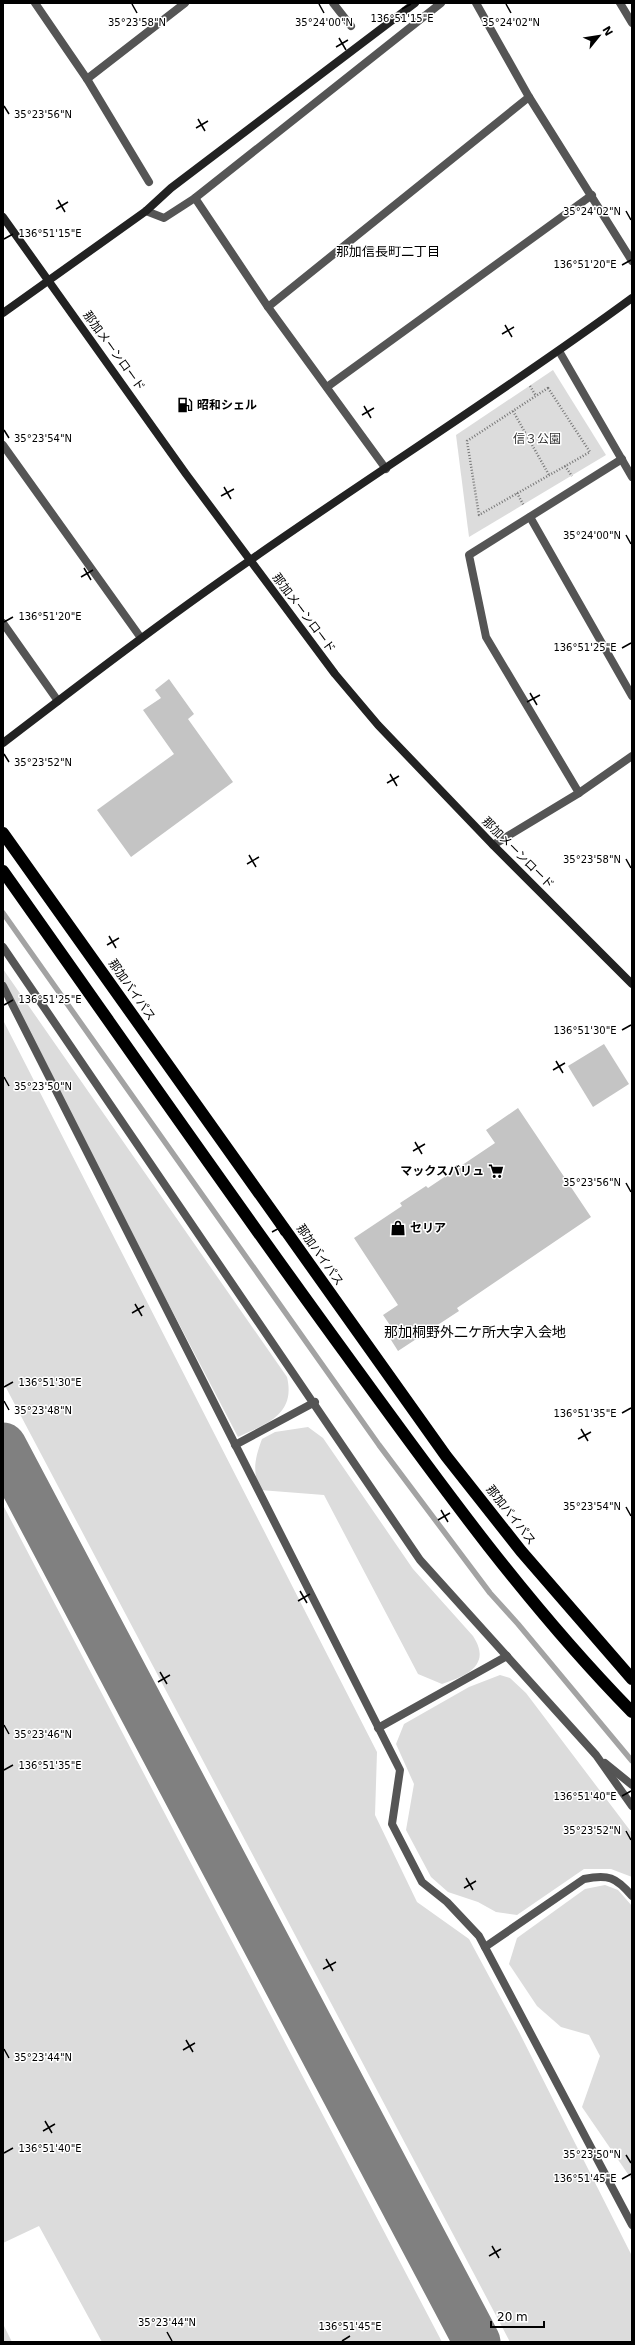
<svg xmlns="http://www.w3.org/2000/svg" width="635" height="2345" font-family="'DejaVu Sans','Noto Sans JP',sans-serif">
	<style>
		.green { fill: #dcdcdc }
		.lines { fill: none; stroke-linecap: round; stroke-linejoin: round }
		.stream { stroke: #a3a3a3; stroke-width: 5.5 }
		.taxiway { stroke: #808080; stroke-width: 47 }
		.building { fill: #c4c4c4 }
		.path { stroke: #777; stroke-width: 2.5; stroke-dasharray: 1 2; stroke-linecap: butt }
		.lane { stroke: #555; stroke-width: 8 }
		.street { stroke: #555; stroke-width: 8 }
		.secondary { stroke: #222; stroke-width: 8 }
		.highway { stroke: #000; stroke-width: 12 }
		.ticks { fill: none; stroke: #000; stroke-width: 1.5 }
		.labels { text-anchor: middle; stroke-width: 3; stroke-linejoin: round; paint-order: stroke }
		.street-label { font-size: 12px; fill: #000; stroke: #fff }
		.poi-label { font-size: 12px; font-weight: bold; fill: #000; stroke: #fff; text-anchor: start }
		.park-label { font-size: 12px; fill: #333; stroke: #fff }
		.neighbourhood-label { font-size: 13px; fill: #000; stroke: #fff }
		.quarter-label { font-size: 14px; fill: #000; stroke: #fff }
		.ticks-label { font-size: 10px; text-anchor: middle; fill: #000; stroke: #fff; stroke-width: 3; stroke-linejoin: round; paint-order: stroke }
	</style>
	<rect width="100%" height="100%" fill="#fff"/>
	<!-- green -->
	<g class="green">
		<path d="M553,370L606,455L469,537L456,435Z"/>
		<path d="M3,969L287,1377C296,1415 266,1424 238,1437L3,986Z"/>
		<path d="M3,1020L377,1752L375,1815L417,1902L469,1939L519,2032L632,2256V2342H510L3,1382Z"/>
		<path d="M308,1427L323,1438L413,1569L473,1636C492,1665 467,1676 442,1684L418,1674L324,1495L260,1490C252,1471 255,1458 262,1439L275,1432Z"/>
		<path d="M3,1505L442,2342H102L39,2226L3,2243Z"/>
		<path d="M500,1675L510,1678L526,1693L632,1833V1877L611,1869H584L517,1915L496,1912L478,1902L448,1892L431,1877L406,1830L414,1784L396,1744L404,1724L469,1687Z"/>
		<path d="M605,1885L618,1890L632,1906V2180L582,2107L600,2056L589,2035L561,2027L537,2006L509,1964L517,1938L585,1889Z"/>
		<path d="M3,2324L12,2342H3Z"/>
	</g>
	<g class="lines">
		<!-- stream -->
		<path class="stream" d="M3,913L379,1445L490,1593L518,1624L632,1761"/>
		<!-- taxiway -->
		<path class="taxiway" d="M3,1446L477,2342"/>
	</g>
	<!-- building -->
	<g class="building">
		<path d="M169,679L194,714L188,719L233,782L131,857L97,810L174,754L143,710L161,698L155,690Z"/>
		<path d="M604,1044L629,1084L593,1107L568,1066Z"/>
		<path d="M518,1108L591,1217L457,1308L459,1311L398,1351L386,1332L392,1328L383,1315L398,1305L354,1238L402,1206L400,1203L426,1186L428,1188L495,1143L486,1130Z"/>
	</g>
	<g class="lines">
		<!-- path -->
		<g class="path">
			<path d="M530,386L536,396"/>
			<path d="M548,388L590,452L479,515L467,441Z"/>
			<path d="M513,411L549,475"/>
			<path d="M565,466L572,476"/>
			<path d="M517,493L524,506"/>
		</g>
		<!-- lane -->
		<g class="lane">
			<path d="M3,947L420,1560L596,1755L632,1806"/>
			<path d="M3,986L400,1770L392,1824L422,1882L447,1902L479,1936L632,2225"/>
			<path d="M235,1445L315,1402"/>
			<path d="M378,1728L507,1656"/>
			<path d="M605,1763L632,1785"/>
			<path d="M485,1947L584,1879C608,1874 616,1877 632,1896"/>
		</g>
		<!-- street -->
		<g class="street">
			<path d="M35,3L87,79L149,182"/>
			<path d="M333,3L351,26"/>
			<path d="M476,3L529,97L632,261"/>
			<path d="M620,3L632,23"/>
			<path d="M87,79L185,3"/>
			<path d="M195,198L441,3"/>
			<path d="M146,211L164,218L195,198L268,307L386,469"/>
			<path d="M268,307L529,97"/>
			<path d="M559,351L632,477"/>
			<path d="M327,387L592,195"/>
			<path d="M3,445L141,638"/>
			<path d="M530,517L632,696"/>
			<path d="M3,623L58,701"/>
			<path d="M579,793L486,637L469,555L622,459"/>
			<path d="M493,845L579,793L632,756"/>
		</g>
		<!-- secondary -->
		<g class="secondary">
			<path d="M3,217L186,474L335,674L378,725L493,845L632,984"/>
			<path d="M3,313L146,211L171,188L415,3"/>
			<path d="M3,743C84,681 165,619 249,561C376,472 507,390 632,298"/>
		</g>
		<!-- highway -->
		<g class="highway">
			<path d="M3,833L446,1456L521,1551L632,1679"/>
			<path d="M3,871C117,1032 229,1194 345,1353C435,1477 525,1603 632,1712"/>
		</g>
	</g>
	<!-- ticks -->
	<path class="ticks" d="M132,4L137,13M319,4L324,13M506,4L511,13M402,9L411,4M339,38L346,50M336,47L348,40M4,106L9,114M198,119L205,131M196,128L208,121M58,200L65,212M56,209L68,202M626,211L631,220M4,239L13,234M622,265L631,260M505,325L512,337M502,334L514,327M364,406L371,418M362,415L374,408M4,430L9,438M224,487L231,499M221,496L234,489M626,535L631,544M84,568L91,580M81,577L93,570M4,622L13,617M622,648L631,643M530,693L537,705M527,702L540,695M4,754L9,762M390,774L397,786M387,783L399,776M249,855L256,867M626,859L631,868M247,864L259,857M109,936L116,948M107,945L119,938M4,1005L13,1000M622,1030L631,1025M556,1061L563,1073M553,1070L565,1063M4,1077L9,1086M415,1142L422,1154M413,1151L425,1144M626,1183L631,1192M275,1223L282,1235M272,1232L285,1225M135,1304L142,1316M132,1313L144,1306M4,1387L13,1382M4,1401L9,1410M622,1413L631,1408M581,1429L588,1441M578,1439L591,1432M626,1507L631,1516M441,1510L448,1522M438,1520L450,1513M300,1591L307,1603M298,1601L310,1594M160,1672L167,1684M158,1682L170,1675M4,1725L9,1734M4,1770L13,1765M622,1796L631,1791M626,1831L631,1840M466,1878L473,1890M464,1888L476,1881M326,1959L333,1971M323,1969L336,1962M186,2040L193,2052M4,2049L9,2058M183,2050L195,2043M45,2121L52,2133M43,2131L55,2124M4,2153L13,2148M626,2155L631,2163M622,2179L631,2174M492,2246L499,2258M489,2256L501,2249M167,2332L172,2341M342,2341L350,2336"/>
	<!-- icons -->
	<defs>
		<g id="fuel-bare" transform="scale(1.2)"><path d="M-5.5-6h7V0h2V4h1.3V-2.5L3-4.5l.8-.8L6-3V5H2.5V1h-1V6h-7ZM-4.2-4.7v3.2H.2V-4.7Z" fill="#000" stroke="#fff" stroke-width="2.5" paint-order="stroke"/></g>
		<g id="supermarket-bare" transform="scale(1.2)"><path d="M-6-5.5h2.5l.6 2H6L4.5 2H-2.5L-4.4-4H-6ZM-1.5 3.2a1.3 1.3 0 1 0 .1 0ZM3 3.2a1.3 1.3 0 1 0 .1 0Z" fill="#000" stroke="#fff" stroke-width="2.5" paint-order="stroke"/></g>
		<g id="shop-bare" transform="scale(1.2)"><path d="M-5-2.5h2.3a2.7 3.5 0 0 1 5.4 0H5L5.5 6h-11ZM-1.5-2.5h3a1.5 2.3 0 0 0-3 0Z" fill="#000" stroke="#fff" stroke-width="2.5" paint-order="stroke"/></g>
	</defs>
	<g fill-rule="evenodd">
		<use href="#fuel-bare" x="185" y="405"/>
		<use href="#supermarket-bare" x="496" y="1171"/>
		<use href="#shop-bare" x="398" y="1228"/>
	</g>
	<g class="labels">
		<!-- street labels -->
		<g class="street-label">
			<text transform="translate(114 351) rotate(54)" y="4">那加メーンロード</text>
			<text transform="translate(304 613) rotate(53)" y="4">那加メーンロード</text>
			<text transform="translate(518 853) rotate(45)" y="4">那加メーンロード</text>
			<text transform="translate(132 990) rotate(55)" y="4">那加バイパス</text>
			<text transform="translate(320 1255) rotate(55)" y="4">那加バイパス</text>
			<text transform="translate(511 1515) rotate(52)" y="4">那加バイパス</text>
		</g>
		<!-- poi labels -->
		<g class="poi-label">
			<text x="197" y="409">昭和シェル</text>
			<text x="484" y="1175" text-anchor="end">マックスバリュ</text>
			<text x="410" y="1232">セリア</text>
		</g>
		<!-- park labels -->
		<g class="park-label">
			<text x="537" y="443">信３公園</text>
		</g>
		<!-- neighbourhood labels -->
		<g class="neighbourhood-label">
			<text x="388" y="256">那加信長町二丁目</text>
		</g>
		<!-- quarter labels -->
		<g class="quarter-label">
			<text x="475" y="1337">那加桐野外二ケ所大字入会地</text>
		</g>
	</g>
	<g class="ticks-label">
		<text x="402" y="22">136°51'15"E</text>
		<text x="137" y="26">35°23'58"N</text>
		<text x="511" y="26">35°24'02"N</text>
		<text x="324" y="26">35°24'00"N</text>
		<text x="43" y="118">35°23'56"N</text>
		<text x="592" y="215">35°24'02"N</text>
		<text x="50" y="237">136°51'15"E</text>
		<text x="585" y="268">136°51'20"E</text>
		<text x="43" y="442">35°23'54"N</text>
		<text x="592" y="539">35°24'00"N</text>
		<text x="50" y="620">136°51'20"E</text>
		<text x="585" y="651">136°51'25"E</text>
		<text x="43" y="766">35°23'52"N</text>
		<text x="592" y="863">35°23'58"N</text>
		<text x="50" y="1003">136°51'25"E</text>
		<text x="585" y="1034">136°51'30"E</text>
		<text x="43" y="1090">35°23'50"N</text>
		<text x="592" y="1186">35°23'56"N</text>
		<text x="50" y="1386">136°51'30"E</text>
		<text x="43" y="1414">35°23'48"N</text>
		<text x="585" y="1417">136°51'35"E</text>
		<text x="592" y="1510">35°23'54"N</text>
		<text x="43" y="1738">35°23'46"N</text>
		<text x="50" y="1769">136°51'35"E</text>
		<text x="585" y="1800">136°51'40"E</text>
		<text x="592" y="1834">35°23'52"N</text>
		<text x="43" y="2061">35°23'44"N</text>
		<text x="50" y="2152">136°51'40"E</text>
		<text x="592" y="2158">35°23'50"N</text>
		<text x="585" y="2182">136°51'45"E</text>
		<text x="167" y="2326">35°23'44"N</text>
		<text x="350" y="2330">136°51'45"E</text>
	</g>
	<!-- border -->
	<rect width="635" height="2345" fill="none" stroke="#000000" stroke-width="8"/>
	<!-- north arrow -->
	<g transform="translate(599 36) rotate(60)" stroke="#ffffff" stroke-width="3" paint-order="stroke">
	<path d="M0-3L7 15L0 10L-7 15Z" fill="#000000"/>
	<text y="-6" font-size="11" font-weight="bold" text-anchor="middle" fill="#000000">N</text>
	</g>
	<!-- scale -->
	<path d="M491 2321v6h53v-6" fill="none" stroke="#000000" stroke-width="2"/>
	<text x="497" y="2321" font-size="12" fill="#000000" stroke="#ffffff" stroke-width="3" paint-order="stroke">20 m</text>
</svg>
